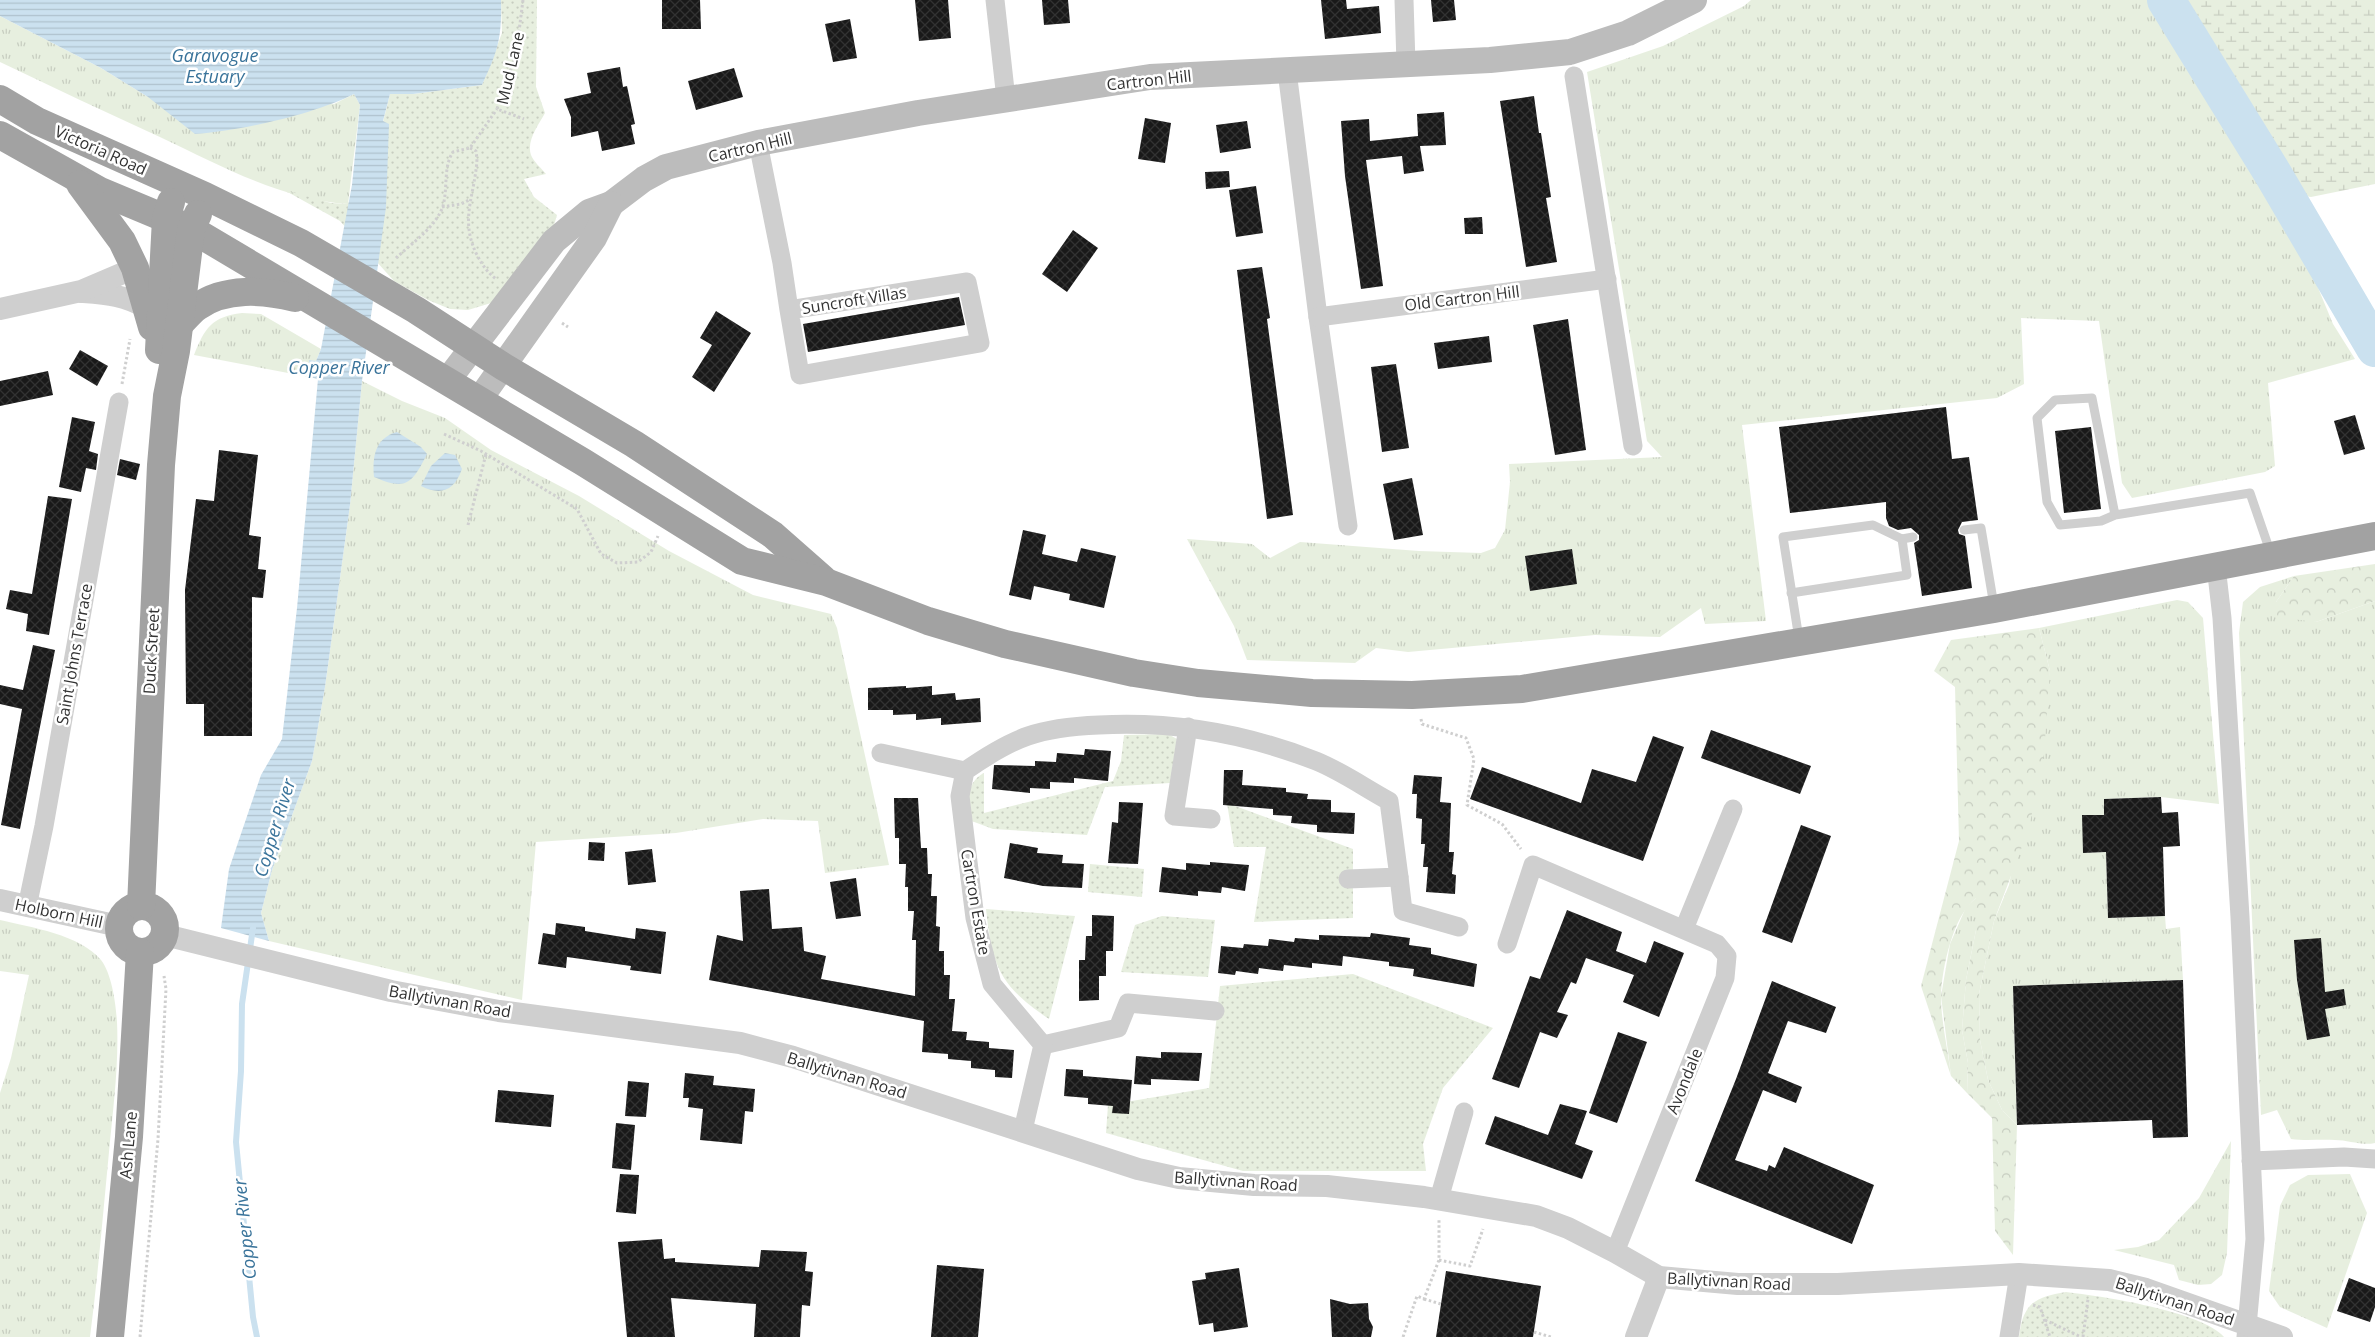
<svg xmlns="http://www.w3.org/2000/svg" width="2375" height="1337" font-family="'Open Sans',sans-serif">
	<style>
		.grass { fill: url(#grass-tufts) }
		.forest { fill: url(#forest-crowns) }
		.wetland { fill: url(#wetland-marsh) }
		.park { fill: url(#park-dots) }
		.water { fill: url(#water-rules) }
		.lines { fill: none; stroke-linecap: round; stroke-linejoin: round }
		.stream { stroke: #cbe1ef; stroke-width: 6 }
		.river { stroke: #cbe1ef; stroke-width: 38 }
		.building { fill: url(#building-cross-hatch) }
		.path { stroke: #cfcfcf; stroke-width: 3; stroke-dasharray: 2.5 2.5; stroke-linecap: butt }
		.service { stroke: #cfcfcf; stroke-width: 9 }
		.minor { stroke: #cfcfcf; stroke-width: 19 }
		.tertiary { stroke: #cfcfcf; stroke-width: 22 }
		.secondary { stroke: #bcbcbc; stroke-width: 26 }
		.trunk { stroke: #a2a2a2; stroke-width: 28 }
		.labels { text-anchor: middle; stroke-width: 5; stroke-linejoin: round; paint-order: stroke }
		.street-label { font-size: 16px; fill: #323232; stroke: #fff }
		.water-label { font-size: 18px; font-style: italic; fill: #39739a; stroke: #fff }
	</style>
	<defs>
		<pattern id="grass-tufts" width="24" height="20" patternUnits="userSpaceOnUse" patternTransform="scale(1.25)"><rect width="24" height="20" fill="#e7efdf"/><path d="M3 7l-1-3M5 7V3M7 7l1-3M15 17l-1-3M17 17v-4M19 17l1-3" fill="none" stroke="#c7cdc0"/></pattern>
		<pattern id="forest-crowns" width="20" height="18" patternUnits="userSpaceOnUse" patternTransform="scale(1.25)"><rect width="20" height="18" fill="#e7efdf"/><path d="M2 6a3 3 0 1 1 6 0M12 15a3 3 0 1 1 6 0" fill="none" stroke="#c7cdc0"/></pattern>
		<pattern id="wetland-marsh" width="20" height="14" patternUnits="userSpaceOnUse" patternTransform="scale(1.25)"><rect width="20" height="14" fill="#e7efdf"/><path d="M1 5h8M5 5V1M11 12h8M15 12V8" fill="none" stroke="#c7cdc0"/></pattern>
		<pattern id="park-dots" width="8" height="8" patternUnits="userSpaceOnUse" patternTransform="scale(1.25)"><rect width="8" height="8" fill="#e7efdf"/><path d="M2 2h.1M6 6h.1" fill="none" stroke="#c7cdc0" stroke-width="1.8" stroke-linecap="round"/></pattern>
		<pattern id="water-rules" width="6" height="5" patternUnits="userSpaceOnUse" patternTransform="scale(1.25)"><rect width="6" height="5" fill="#cbe1ef"/><path d="M0 2.5h6" fill="none" stroke="#afc2cd"/></pattern>
		<pattern id="building-cross-hatch" width="8" height="8" patternUnits="userSpaceOnUse" patternTransform="scale(1.25)"><rect width="8" height="8" fill="#191919"/><path d="M0 0l8 8M0 8l8-8" fill="none" stroke="#323232"/></pattern>
	</defs>
	<rect width="100%" height="100%" fill="#fff"/>
	<!-- grass -->
	<g class="grass">
		<path d="M1751,0H2154L2249,159L2290,220L2333,324L2355,359L2268,383L2275,466L2265,472L2132,498L2122,483L2099,321L2021,318L2024,384L1997,398L1742,425L1766,621L1705,624L1701,608L1660,637L1595,635L1408,652L1376,648L1355,663L1247,660L1234,626L1187,539L1252,544L1270,558L1300,542L1419,551L1481,553L1495,548L1505,530L1510,482L1509,464L1662,457L1647,441L1587,72L1663,46L1744,6Z"/>
		<path d="M0,16L101,68L148,97L334,104L354,94L360,105L348,204C283,200 221,166 162,138C108,113 54,88 0,62Z"/>
		<path d="M242,313L261,314L321,349L316,361L309,360V377L194,355C205,328 211,317 242,313Z"/>
		<path d="M362,381L402,401L445,418L491,450L579,496L669,551L753,595L831,614L837,628L889,865L825,873L818,821L763,819L676,833L536,842L522,1000L269,941L261,913L272,870L312,761L325,687L350,505Z"/>
		<path d="M2294,576L2276,602L2316,622L2375,601V1143C2362,1146 2348,1140 2335,1140C2320,1139 2306,1141 2291,1139L2277,1110L2261,1115L2239,633L2243,602L2260,587Z"/>
		<path d="M2177,600L2188,602L2203,618L2219,804L2161,797L2104,799V815H2083V853L2106,852L2108,918L2165,916L2166,929L2180,927L2183,980L2013,986L2017,1125L2002,1110L1988,1080L1980,1040L1979,994L1994,921L2009,885L2050,671L2039,628Z"/>
		<path d="M1977,897L1976,930L1966,980L1962,1030L1968,1063L1967,1093L1951,1076L1941,996L1950,944L1966,907Z"/>
		<path d="M0,920C30,927 81,935 101,960C112,974 116,1005 117,1022C119,1065 113,1109 109,1152C103,1214 98,1275 90,1337H0V1093L11,1058L29,975L0,971Z"/>
		<path d="M2231,1141L2227,1253L2222,1275L2211,1284L2198,1285L2179,1280L2174,1265L2114,1250L2138,1247L2159,1240L2199,1198Z"/>
		<path d="M2350,1174L2367,1213L2327,1328L2280,1307L2269,1291L2280,1206L2290,1185L2308,1175Z"/>
	</g>
	<!-- forest -->
	<g class="forest">
		<path d="M2375,564V601L2316,622L2277,617L2276,602L2294,576Z"/>
		<path d="M2039,628L2050,671L2044,753L2029,828L1994,921L1979,994L1980,1040L1988,1080L2002,1110L2017,1125L2013,1255L1995,1231L1992,1118L1967,1093L1968,1063L1962,1030L1966,980L1976,930V898C1953,916 1942,967 1941,996C1941,1022 1948,1050 1951,1076L1921,986L1959,841L1955,687L1934,671L1951,640Z"/>
	</g>
	<!-- wetland -->
	<path class="wetland" d="M2170,0H2375V184L2311,197L2294,194Z"/>
	<!-- park -->
	<g class="park">
		<path d="M501,0H537L536,87L545,113C539,124 526,141 531,155C533,161 542,169 546,174L524,179L534,197L557,215L552,232L491,303L468,310L450,309L428,300L394,281L340,221L284,190L331,203L348,204L383,122L390,94H413L482,85L502,33Z"/>
		<path d="M1168,734L1177,739L1170,783L1105,787L1087,835L993,829L969,820C968,802 966,782 984,773V813L1113,781L1121,761L1124,735Z"/>
		<path d="M1227,803L1353,849V918L1254,922L1266,847H1234Z"/>
		<path d="M1090,864L1144,869L1142,897L1088,892Z"/>
		<path d="M986,909L1075,916L1049,1019C1000,986 992,967 986,909Z"/>
		<path d="M1162,916L1215,920L1208,977L1121,972L1135,925Z"/>
		<path d="M1353,974L1493,1028L1443,1088L1423,1144L1426,1171H1243L1106,1133L1108,1105L1209,1088L1220,986Z"/>
		<path d="M2066,1292C2101,1296 2201,1311 2224,1337H2019C2023,1303 2035,1297 2066,1292Z"/>
	</g>
	<!-- water -->
	<g class="water">
		<path d="M0,0H501C502,38 498,51 482,85L413,94H390L383,121L389,124L386,207L362,381L350,505L325,687L312,761L272,870L261,913L269,941L221,928L229,869L261,775L282,739L297,608L318,379L309,377V360L316,361L321,349L352,185L360,105L354,94C315,114 240,131 195,134L148,97L101,68L0,16Z"/>
		<path d="M397,432L421,447L427,454C412,484 406,491 374,477C372,457 375,438 397,432Z"/>
		<path d="M445,453L455,455L462,469C454,491 441,496 421,486L431,466Z"/>
	</g>
	<g class="lines">
		<!-- stream -->
		<path class="stream" d="M253,928L242,1004L241,1071L236,1142L253,1317L257,1337"/>
		<!-- river -->
		<path class="river" d="M2166,0L2273,174L2375,348"/>
	</g>
	<!-- building -->
	<g class="building">
		<path d="M662,0H700L701,29H662Z"/>
		<path d="M915,0H948L951,38L919,41Z"/>
		<path d="M1042,0H1068L1070,23L1044,25Z"/>
		<path d="M1321,0H1346L1347,9L1379,6L1381,33L1325,39Z"/>
		<path d="M1431,0H1454L1456,20L1433,22Z"/>
		<path d="M850,19L857,58L833,62L825,24Z"/>
		<path d="M620,67L623,87L627,86L635,124L631,125L635,144L602,151L598,131L571,137V117L564,99L591,93L587,73Z"/>
		<path d="M734,68L743,97L696,110L688,81Z"/>
		<path d="M1534,96L1539,133H1541L1551,197L1546,198L1557,262L1526,267L1500,101Z"/>
		<path d="M1444,112L1446,145L1420,146L1424,171L1404,174L1402,156L1366,160L1383,286L1361,289L1345,176L1341,121L1369,119L1370,141L1418,136L1417,114Z"/>
		<path d="M1145,118L1171,123L1165,163L1138,159Z"/>
		<path d="M1247,121L1251,148L1220,153L1216,125Z"/>
		<path d="M1229,171L1230,187L1206,189L1205,172Z"/>
		<path d="M1256,186L1263,233L1236,237L1229,190Z"/>
		<path d="M1482,217L1483,234H1465L1464,218Z"/>
		<path d="M1073,230L1098,248L1067,292L1042,274Z"/>
		<path d="M1262,267L1270,318L1267,319L1293,515L1267,519L1237,270Z"/>
		<path d="M959,297L965,325L808,352L803,324Z"/>
		<path d="M716,311L751,333L714,392L692,377L712,345L700,338Z"/>
		<path d="M1568,319L1586,450L1555,455L1533,325Z"/>
		<path d="M1489,336L1492,362L1438,369L1434,343Z"/>
		<path d="M80,350L108,366L97,386L69,369Z"/>
		<path d="M1396,364L1409,448L1382,452L1371,367Z"/>
		<path d="M48,371L53,395L0,406V381Z"/>
		<path d="M1946,407L1952,459L1969,457L1978,520L1962,522L1958,530L1959,534L1965,536L1972,588L1922,596L1914,543L1919,540V535L1911,528L1898,530L1889,526L1886,518V502L1790,513L1779,427Z"/>
		<path d="M2355,415L2365,449L2344,455L2334,421Z"/>
		<path d="M72,417L95,422L89,451L98,454L96,470L86,468L81,492L59,487Z"/>
		<path d="M2091,427L2101,509L2064,513L2055,431Z"/>
		<path d="M219,450L258,455L249,535L261,537L258,569L266,570L263,598L252,597V736H204V704H186L185,590L196,499L214,501Z"/>
		<path d="M120,459L140,464L136,480L117,475Z"/>
		<path d="M1412,478L1423,535L1394,540L1383,484Z"/>
		<path d="M48,496L72,499L49,635L26,631L28,614L6,609L10,590L32,594Z"/>
		<path d="M1023,530L1046,535L1042,554L1077,562L1081,548L1116,556L1104,608L1069,600L1070,594L1034,586L1031,600L1009,595Z"/>
		<path d="M1572,549L1577,584L1530,591L1525,556Z"/>
		<path d="M33,645L55,650L20,829L1,825L22,709L0,704V685L23,690Z"/>
		<path d="M906,686V688L932,686V695L955,693L956,700L980,698L981,722L941,725V718L916,720V714L893,715V710H868V688Z"/>
		<path d="M1711,730L1811,766L1800,794L1701,758Z"/>
		<path d="M1653,736L1684,747L1643,861L1470,799L1482,767L1581,803L1592,769L1636,782Z"/>
		<path d="M1085,749L1111,751L1108,781L1074,778V783L1050,782V789L1030,788V793L992,789L994,765L1035,766V761L1056,762L1057,753L1084,755Z"/>
		<path d="M1224,770H1243L1242,785L1286,788V792L1308,794L1307,799L1331,800V812L1355,813L1354,834L1317,832V825L1291,823L1292,816L1273,815V809L1223,805Z"/>
		<path d="M1414,775L1442,777L1440,802L1451,803L1449,852H1454L1452,874L1456,875L1455,894L1426,892L1428,867H1423L1425,844H1421L1422,819L1416,818L1417,794H1412Z"/>
		<path d="M2161,797L2162,813L2178,812L2180,846L2163,847L2165,916L2108,918L2106,852L2083,853L2082,815H2104V799Z"/>
		<path d="M894,798H918L921,848H927L928,874H932L931,896H937L936,926L940,927L939,951H944V975H950L949,999H955L952,1031L967,1032L966,1040L989,1042V1048L1014,1050L1012,1078L995,1077V1070L971,1068V1061L948,1059V1054L922,1052L924,1021L709,980L717,935L743,941L740,891L769,889L772,929L802,927L804,951L826,956L821,979L915,996L916,940H912L914,911H908V887H905L906,864H899V838H895Z"/>
		<path d="M1119,802L1143,803L1138,864L1108,863L1112,822L1118,823Z"/>
		<path d="M1801,825L1831,836L1792,943L1762,932Z"/>
		<path d="M589,842L605,843L604,861L588,860Z"/>
		<path d="M1010,843L1038,848L1037,853L1063,855L1062,863L1084,864L1082,888L1043,886L1004,878Z"/>
		<path d="M652,849L656,882L628,885L625,852Z"/>
		<path d="M1210,862L1249,865L1245,891L1222,887L1221,893L1198,891V896L1159,892L1162,867L1186,870V863L1210,865Z"/>
		<path d="M856,878L861,916L836,919L830,882Z"/>
		<path d="M1567,910L1622,932L1616,951L1646,963L1654,941L1684,953L1659,1017L1623,1002L1634,975L1586,958L1576,984L1571,982L1557,1012L1568,1015L1557,1038L1540,1032L1519,1088L1492,1079L1530,976L1540,979Z"/>
		<path d="M1092,915L1114,916L1113,951H1106V976H1099V1000L1079,1001V960H1085L1086,936H1092Z"/>
		<path d="M556,923L585,927V931L635,939L636,928L666,932L661,974L630,970L631,966L567,957L566,968L538,964L543,933L555,935Z"/>
		<path d="M1371,933L1410,938L1409,945L1431,948V954L1477,964L1474,987L1413,976L1414,969L1389,966V962L1343,956L1342,966L1312,963V968L1284,965L1283,971L1259,968L1258,974L1236,971L1235,975L1218,973L1221,946L1243,948L1244,944L1268,946L1269,939L1294,942L1295,938L1319,940V935L1370,937Z"/>
		<path d="M2321,938L2325,992L2344,989L2346,1005L2325,1009L2330,1036L2307,1040L2297,980L2294,940Z"/>
		<path d="M2183,980L2188,1137L2153,1138L2152,1120L2017,1125L2013,986Z"/>
		<path d="M1772,981L1836,1007L1826,1033L1788,1021L1768,1073L1802,1087L1796,1103L1763,1090L1735,1160L1767,1171L1769,1165L1775,1168L1784,1147L1874,1185L1852,1244L1695,1181L1736,1079Z"/>
		<path d="M1618,1032L1647,1042L1617,1123L1589,1113Z"/>
		<path d="M1161,1052L1202,1053L1199,1081L1151,1079V1085L1134,1084L1136,1056L1161,1058Z"/>
		<path d="M1066,1069L1083,1070V1076L1132,1080L1129,1114L1112,1113L1113,1106L1088,1104V1098L1064,1096Z"/>
		<path d="M685,1073L714,1076L713,1085L755,1089L753,1112L745,1111L742,1144L700,1140L703,1109L688,1107L689,1098H683Z"/>
		<path d="M628,1081L649,1083L646,1117L625,1116Z"/>
		<path d="M498,1090L554,1095L551,1127L495,1122Z"/>
		<path d="M1560,1104L1587,1111L1575,1144L1593,1151L1582,1179L1485,1144L1495,1116L1548,1135Z"/>
		<path d="M616,1123L635,1125L631,1170L612,1168Z"/>
		<path d="M620,1174L639,1175L636,1214L616,1212Z"/>
		<path d="M662,1239L664,1259L675,1258V1262L759,1267L761,1250L807,1252L805,1271L813,1272L810,1306L802,1305L800,1337H754L756,1304L671,1298L675,1337H627L618,1242Z"/>
		<path d="M937,1265L984,1269L978,1337H931Z"/>
		<path d="M1239,1268L1248,1327L1214,1332L1213,1323L1199,1325L1192,1281L1206,1279L1205,1273Z"/>
		<path d="M1446,1271L1541,1286L1533,1337H1436Z"/>
		<path d="M2349,1278L2375,1288V1307L2370,1322L2337,1311Z"/>
		<path d="M1330,1299L1350,1304L1368,1303L1369,1319L1373,1327L1371,1337H1332Z"/>
	</g>
	<g class="lines">
		<!-- path -->
		<g class="path">
			<path d="M523,0L516,55L497,109L524,119"/>
			<path d="M470,148L476,151L477,159C475,196 459,219 477,255C483,266 487,272 496,279"/>
			<path d="M442,207L461,204L469,200"/>
			<path d="M396,258C412,243 436,227 443,206C448,188 443,167 453,152L470,148L497,109"/>
			<path d="M562,323L568,327"/>
			<path d="M122,384L130,339"/>
			<path d="M444,434L481,451L577,509L601,554L617,563L638,562L651,552L658,536"/>
			<path d="M468,525L486,454"/>
			<path d="M1421,719L1422,724L1466,738L1474,759L1467,805L1502,824L1521,849"/>
			<path d="M1439,1260L1470,1266L1483,1229"/>
			<path d="M1424,1299L1441,1304"/>
			<path d="M2033,1305L2040,1307L2050,1337"/>
			<path d="M2045,1320L2081,1337"/>
			<path d="M1534,1332L1551,1337"/>
			<path d="M140,1337L158,1139L166,989L164,976"/>
			<path d="M1403,1337L1417,1296L1424,1299L1439,1260V1220"/>
			<path d="M2083,1337L2088,1299"/>
		</g>
		<!-- service -->
		<g class="service">
			<path d="M2115,515L2092,398L2055,400L2037,418L2047,502L2060,525L2101,521L2115,515L2250,493L2271,554"/>
			<path d="M1964,530L1981,528L1994,606"/>
			<path d="M1791,593L1907,575L1902,539"/>
			<path d="M1799,639L1783,537L1873,525L1902,539L1913,537"/>
		</g>
		<!-- minor -->
		<g class="minor">
			<path d="M995,0L1006,99"/>
			<path d="M1404,0L1406,64"/>
			<path d="M1287,71L1318,317L1348,526"/>
			<path d="M1574,76L1633,446"/>
			<path d="M758,143L782,263L789,310L967,282L980,343L800,375L789,310"/>
			<path d="M1318,317L1607,279"/>
			<path d="M2216,566L2222,618L2240,917L2255,1239L2246,1337"/>
			<path d="M1188,727L1174,816L1211,819"/>
			<path d="M881,753L965,771"/>
			<path d="M1399,877L1403,911L1459,927"/>
			<path d="M27,907L44,826L119,402"/>
			<path d="M1684,929L1733,809"/>
			<path d="M1507,944L1533,865L1717,944L1727,956L1725,978L1615,1252"/>
			<path d="M1043,1045L1118,1028L1128,1003L1215,1011"/>
			<path d="M1023,1130L1043,1045L992,984L975,918L968,862L960,796L965,771C985,757 1005,744 1028,736C1051,728 1075,726 1099,725C1173,721 1247,734 1316,761C1341,771 1365,788 1389,801L1399,877L1348,879"/>
			<path d="M2251,1161L2344,1157L2375,1159"/>
			<path d="M1439,1199L1464,1112"/>
			<path d="M2009,1337L2019,1274"/>
		</g>
		<!-- tertiary -->
		<g class="tertiary">
			<path d="M82,292C108,294 124,295 147,308"/>
			<path d="M0,309L81,291L135,268"/>
			<path d="M0,900L119,926"/>
			<path d="M165,935L391,991L499,1011L740,1043L793,1057L1138,1169L1179,1178L1254,1185L1327,1186L1424,1197L1536,1216L1568,1228L1615,1252L1659,1277L1738,1284H1838L2019,1274L2109,1280L2146,1289L2282,1337"/>
			<path d="M1636,1337L1659,1277"/>
		</g>
		<!-- secondary -->
		<g class="secondary">
			<path d="M447,381L554,241L589,212L611,204L644,179L666,167L758,143L918,113L1150,77L1490,60L1570,52L1628,33L1694,0"/>
			<path d="M479,400L594,238L611,204"/>
		</g>
		<!-- trunk -->
		<g class="trunk">
			<path d="M0,99L37,121L205,196L301,243L416,310L504,367L634,444L773,535L823,579"/>
			<path d="M0,135L100,191L191,229L583,462L742,561L826,582L928,621L1005,644L1134,673L1198,683L1312,693L1412,695L1522,689L1994,609L2375,536"/>
			<path d="M80,184L122,241L135,268L152,327"/>
			<path d="M178,326C184,320 190,312 197,307C225,287 264,290 295,298"/>
			<path d="M159,350L166,219L171,202"/>
			<circle cx="142" cy="929" r="23"/>
			<path d="M141,906L161,465L167,396L176,351L191,229L198,214"/>
			<path d="M110,1337L129,1137L140,952"/>
		</g>
	</g>
	<g class="labels">
		<!-- street labels -->
		<g class="street-label">
			<text transform="translate(510 68) rotate(-77)" y="6">Mud Lane</text>
			<text transform="translate(1149 80) rotate(-6)" y="6">Cartron Hill</text>
			<text transform="translate(750 147) rotate(-13)" y="6">Cartron Hill</text>
			<text transform="translate(101 150) rotate(24)" y="6">Victoria Road</text>
			<text transform="translate(1462 298) rotate(-7)" y="6">Old Cartron Hill</text>
			<text transform="translate(854 300) rotate(-9)" y="6">Suncroft Villas</text>
			<text transform="translate(151 651) rotate(-87)" y="6">Duck Street</text>
			<text transform="translate(74 654) rotate(-80)" y="6">Saint Johns Terrace</text>
			<text transform="translate(976 902) rotate(80)" y="6">Cartron Estate</text>
			<text transform="translate(59 913) rotate(12)" y="6">Holborn Hill</text>
			<text transform="translate(450 1001) rotate(10)" y="6">Ballytivnan Road</text>
			<text transform="translate(847 1075) rotate(17)" y="6">Ballytivnan Road</text>
			<text transform="translate(1684 1081) rotate(-68)" y="6">Avondale</text>
			<text transform="translate(128 1145) rotate(-85)" y="6">Ash Lane</text>
			<text transform="translate(1236 1181) rotate(4)" y="6">Ballytivnan Road</text>
			<text transform="translate(1729 1281) rotate(3)" y="6">Ballytivnan Road</text>
			<text transform="translate(2175 1301) rotate(18)" y="6">Ballytivnan Road</text>
		</g>
		<!-- water labels -->
		<g class="water-label">
			<text x="215" y="62">Garavogue<tspan x="215" dy="21">Estuary</tspan></text>
			<text x="339" y="374">Copper River</text>
			<text transform="translate(275 828) rotate(-73)" y="6">Copper River</text>
			<text transform="translate(245 1229) rotate(-96)" y="6">Copper River</text>
		</g>
	</g>
</svg>
